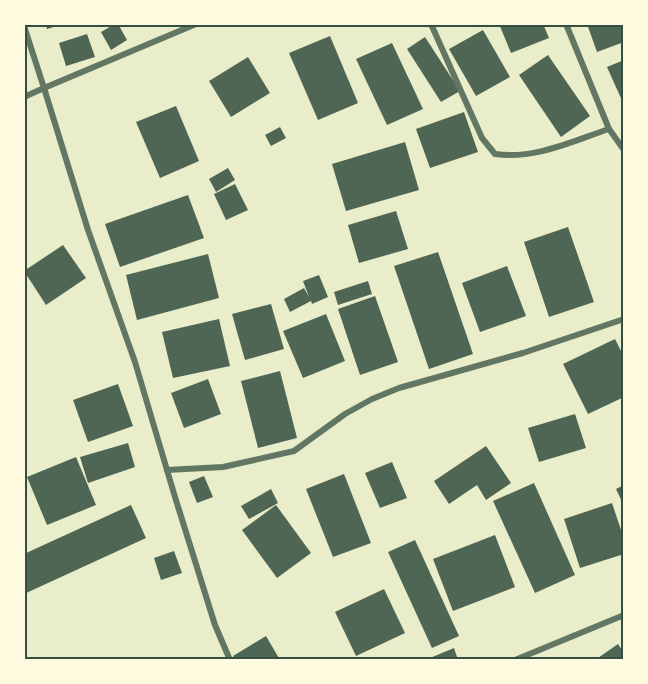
<svg xmlns="http://www.w3.org/2000/svg" width="648" height="684" font-family="'Nunito Sans',sans-serif">
	<style>
		.building { fill: #4f6655 }
		.lines { fill: none; stroke-linecap: round; stroke-linejoin: round }
		.minor { stroke: #617663; stroke-width: 6 }
		.neatline { fill: none; stroke: #344e41; stroke-width: 2 }
	</style>
	<rect width="100%" height="100%" fill="#e9edc9"/>
	<!-- building -->
	<g class="building">
		<path d="M45,24H60V25L47,29Z"/>
		<path d="M115,24H118L127,40L111,50L101,32Z"/>
		<path d="M499,24H543L549,38L511,53Z"/>
		<path d="M587,24H624V42L597,52Z"/>
		<path d="M483,30L510,77L476,96L449,49Z"/>
		<path d="M87,34L95,57L66,66L59,43Z"/>
		<path d="M330,36L358,103L318,120L289,53Z"/>
		<path d="M425,37L460,91L441,102L407,49Z"/>
		<path d="M392,43L423,109L387,125L356,59Z"/>
		<path d="M548,55L590,116L561,137L519,75Z"/>
		<path d="M248,57L270,93L231,117L209,81Z"/>
		<path d="M624,60V105L607,67Z"/>
		<path d="M176,106L199,161L160,178L136,122Z"/>
		<path d="M464,112L478,152L430,168L416,129Z"/>
		<path d="M280,127L286,138L271,146L265,135Z"/>
		<path d="M405,142L419,190L346,211L332,164Z"/>
		<path d="M228,168L235,180L216,192L209,179Z"/>
		<path d="M235,184L248,210L226,220L214,194Z"/>
		<path d="M188,195L204,238L120,267L105,224Z"/>
		<path d="M396,211L408,249L359,263L348,225Z"/>
		<path d="M568,227L594,302L549,317L524,242Z"/>
		<path d="M63,245L86,278L46,305L24,271Z"/>
		<path d="M438,252L473,354L429,369L394,266Z"/>
		<path d="M208,254L219,298L137,320L126,275Z"/>
		<path d="M507,266L526,316L480,332L462,283Z"/>
		<path d="M319,275L328,297L312,304L311,301L290,312L284,299L304,288L309,297L303,281Z"/>
		<path d="M368,281L372,294L338,305L334,292Z"/>
		<path d="M375,296L398,362L360,375L338,309Z"/>
		<path d="M271,304L284,349L245,360L232,314Z"/>
		<path d="M326,314L345,361L303,378L283,331Z"/>
		<path d="M219,319L230,366L173,378L162,332Z"/>
		<path d="M615,339L624,357V397L588,414L563,364Z"/>
		<path d="M280,371L297,438L258,448L241,381Z"/>
		<path d="M208,379L221,414L184,428L171,393Z"/>
		<path d="M118,384L133,426L88,442L73,400Z"/>
		<path d="M575,414L586,448L539,462L528,428Z"/>
		<path d="M128,443L135,467L88,483L80,457Z"/>
		<path d="M486,446L511,483L486,500L477,485L449,504L434,481Z"/>
		<path d="M76,457L96,505L47,525L27,477Z"/>
		<path d="M392,462L407,498L380,508L365,473Z"/>
		<path d="M344,474L371,543L333,557L306,489Z"/>
		<path d="M204,476L213,497L197,503L189,482Z"/>
		<path d="M534,483L575,575L535,593L493,501Z"/>
		<path d="M624,485V506L616,489Z"/>
		<path d="M271,489L278,503L249,519L241,506Z"/>
		<path d="M612,503L624,539V554L580,568L564,519Z"/>
		<path d="M131,505L146,538L24,594V554Z"/>
		<path d="M276,505L311,553L277,578L242,530Z"/>
		<path d="M495,535L515,587L453,611L433,559Z"/>
		<path d="M415,540L459,636L432,648L388,552Z"/>
		<path d="M174,551L182,573L161,580L154,558Z"/>
		<path d="M384,589L405,633L356,656L335,612Z"/>
		<path d="M266,636L280,660H236L233,656Z"/>
		<path d="M618,644L624,653V660H595Z"/>
		<path d="M454,648L458,660H431L430,658Z"/>
	</g>
	<g class="lines">
		<!-- minor -->
		<g class="minor">
			<path d="M431,24L482,138L495,154C534,160 573,141 609,129"/>
			<path d="M566,24L609,129L624,150"/>
			<path d="M24,26L44,88L196,24"/>
			<path d="M24,97L44,88L88,230L135,362L175,497L215,625L230,660"/>
			<path d="M167,470L223,467L294,451L345,414L372,399L399,388L523,353L624,319"/>
			<path d="M515,660L624,615"/>
		</g>
	</g>
	<!-- border -->
	<rect width="648" height="684" fill="none" stroke="#fefae0" stroke-width="51"/>
	<rect x="26" y="26" width="596" height="632" class="neatline"/>
</svg>
